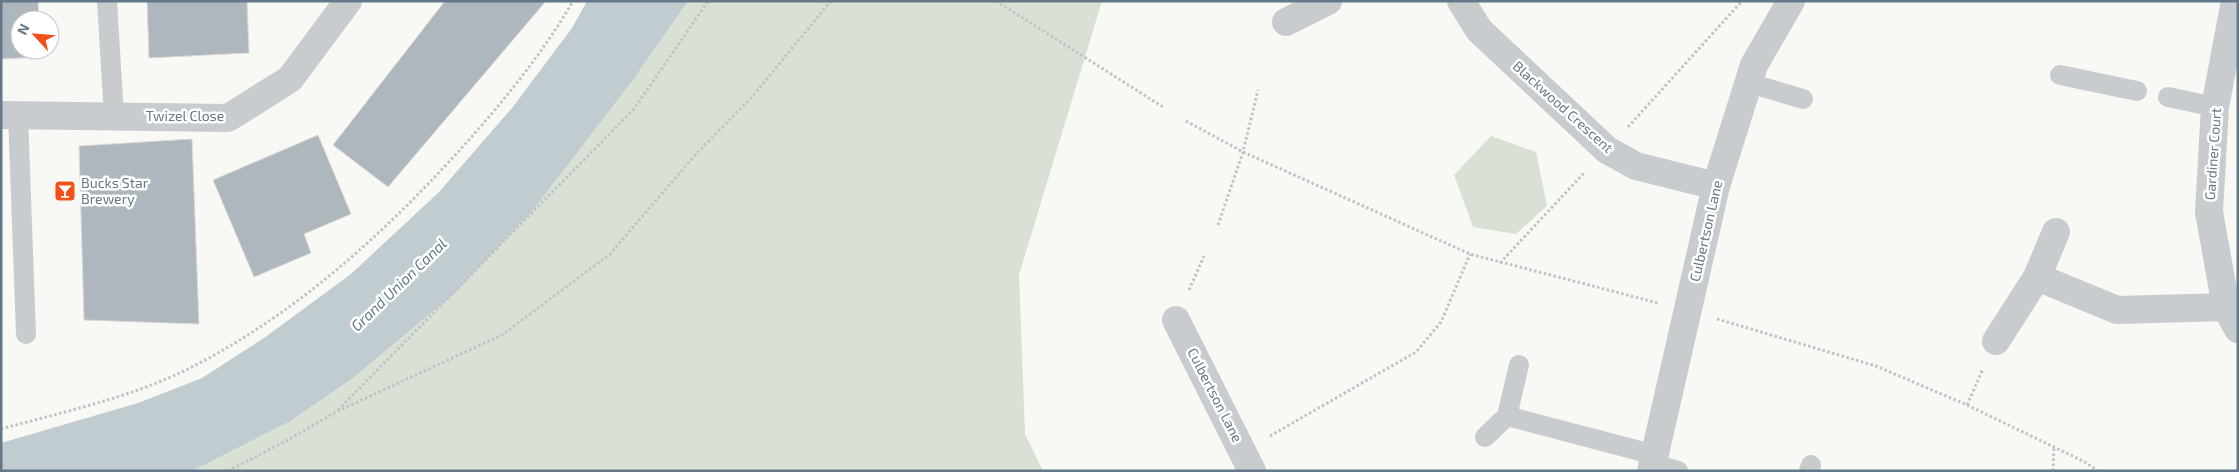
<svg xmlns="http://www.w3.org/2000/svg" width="2239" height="472" font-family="'Exo 2',sans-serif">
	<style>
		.green { fill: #d9e1d5 }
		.water { fill: #c1ccd1 }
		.building { fill: #aeb7bd; stroke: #dadad7 }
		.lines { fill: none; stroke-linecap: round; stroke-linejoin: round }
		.path { stroke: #c1c4c6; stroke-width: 3; stroke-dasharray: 2.5 2.5; stroke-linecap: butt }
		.lane { stroke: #c8cccf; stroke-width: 20 }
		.street { stroke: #c8cccf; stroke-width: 28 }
		.labels { text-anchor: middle; stroke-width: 5; stroke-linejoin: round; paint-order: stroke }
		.street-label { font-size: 14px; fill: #647889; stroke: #fff }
		.poi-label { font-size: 14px; fill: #647889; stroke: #fff; text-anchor: start }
		.water-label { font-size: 15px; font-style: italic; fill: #607a84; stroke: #fff }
	</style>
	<rect width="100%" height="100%" fill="#f8f8f5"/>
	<!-- green -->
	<g class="green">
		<path d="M688,1H1102L1019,275L1025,434L1043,471H192L289,422L353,378L454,294L534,209L633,80Z"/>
		<path d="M1491,136L1536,152L1547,206L1516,234L1473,227L1454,175Z"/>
	</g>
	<!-- water -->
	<path class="water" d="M587,1H688L633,80L534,209L454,294L353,378L289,422L192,471H1V443L138,403L202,378L264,338L351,274L439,192L512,108L572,28Z"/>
	<!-- building -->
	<g class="building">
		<path d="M1,1H38L39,20H20V50H40V57L1,59Z"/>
		<path d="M147,1H247L249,53L149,58Z"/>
		<path d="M445,1H546L388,187L333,145Z"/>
		<path d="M318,135L351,214L304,234L311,253L254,277L213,180Z"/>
		<path d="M192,139L199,324L84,320L79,146Z"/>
	</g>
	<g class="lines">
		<!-- path -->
		<g class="path">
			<path d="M996,1L1163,107"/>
			<path d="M1186,121L1243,152L1470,254L1658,303"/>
			<path d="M1628,127L1742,1"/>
			<path d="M1218,225L1243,152L1258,90"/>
			<path d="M1500,263L1584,173"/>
			<path d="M1189,290L1204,256"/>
			<path d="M1717,319L1876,366L1967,405L2085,462L2098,471"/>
			<path d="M1967,405L1983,369"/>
			<path d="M338,410L634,109L708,1"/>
			<path d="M1,429C66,411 134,397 194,366C300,311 388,230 467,142C506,98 543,53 573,1"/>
			<path d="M1270,436L1416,352L1441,322L1470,254"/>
			<path d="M228,471L286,441L336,412L502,335L610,254L696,154L751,98L831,1"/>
			<path d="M2053,471L2054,447"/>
		</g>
		<!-- lane -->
		<g class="lane">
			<path d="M107,1L114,116"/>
			<path d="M2060,75L2137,91"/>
			<path d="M1749,83L1803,99"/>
			<path d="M2168,97L2215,107"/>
			<path d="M18,115L26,334"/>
			<path d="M1507,416L1655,455"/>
			<path d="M1485,437L1507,416L1519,365"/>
			<path d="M1653,464L1678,471"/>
			<path d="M1809,471L1811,465"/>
		</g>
		<!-- street -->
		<g class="street">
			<path d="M1461,1L1479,30L1607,150L1636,166L1716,186"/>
			<path d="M2235,1L2215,107L2209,212L2226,307L2238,329"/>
			<path d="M1286,22L1328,1"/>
			<path d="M1,115L228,118L290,79L348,1"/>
			<path d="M2037,277L2117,310L2226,307"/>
			<path d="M1176,320L1252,471"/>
			<path d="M1996,341L2037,277L2056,232"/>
			<path d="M1651,471L1716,186L1754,65L1791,1"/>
		</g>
	</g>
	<!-- icons -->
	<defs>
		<g id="bar-square" transform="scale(1.125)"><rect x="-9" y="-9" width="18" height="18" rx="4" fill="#f45119" stroke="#fff"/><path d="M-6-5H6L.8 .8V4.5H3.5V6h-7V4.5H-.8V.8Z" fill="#fff"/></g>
	</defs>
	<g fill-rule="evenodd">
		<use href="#bar-square" x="65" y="191"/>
	</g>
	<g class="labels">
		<!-- street labels -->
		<g class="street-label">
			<text transform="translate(1563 107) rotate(42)" y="5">Blackwood Crescent</text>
			<text x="185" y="121">Twizel Close</text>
			<text transform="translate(2213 154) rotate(-86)" y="5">Gardiner Court</text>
			<text transform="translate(1706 231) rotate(-77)" y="5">Culbertson Lane</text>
			<text transform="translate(1215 395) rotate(63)" y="5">Culbertson Lane</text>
		</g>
		<!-- poi labels -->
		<g class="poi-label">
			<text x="81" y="188">Bucks Star<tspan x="81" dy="16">Brewery</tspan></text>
		</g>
		<!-- water labels -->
		<g class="water-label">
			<text transform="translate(399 285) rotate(-44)" y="5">Grand Union Canal</text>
		</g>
	</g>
	<!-- border -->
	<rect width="2239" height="472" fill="none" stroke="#647889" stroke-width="5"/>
	<!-- north arrow -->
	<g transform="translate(35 35) rotate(296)"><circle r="24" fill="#ffffff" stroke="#c1c9d0"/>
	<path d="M0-4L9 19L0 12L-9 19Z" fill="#f45119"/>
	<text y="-8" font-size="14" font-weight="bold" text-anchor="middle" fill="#647889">N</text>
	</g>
</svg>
